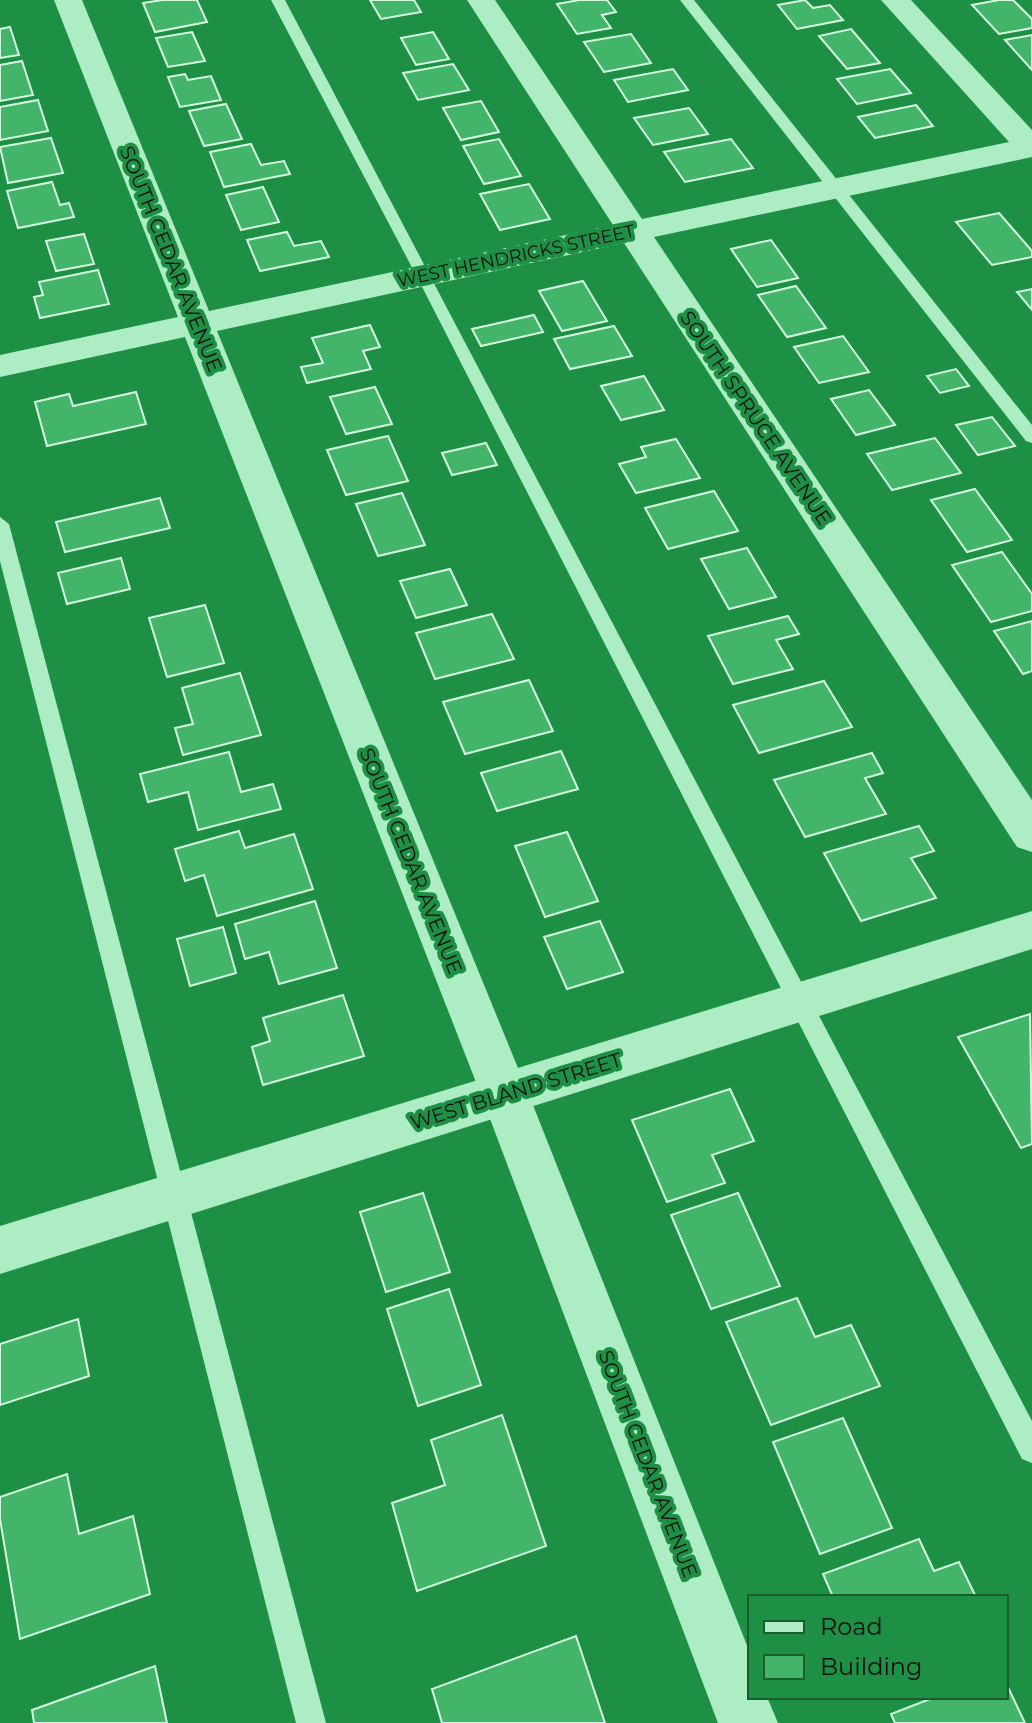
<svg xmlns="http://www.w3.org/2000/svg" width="1032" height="1723" font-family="Montserrat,sans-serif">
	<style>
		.building { fill: #43b56a; stroke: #d3fae0; stroke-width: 2 }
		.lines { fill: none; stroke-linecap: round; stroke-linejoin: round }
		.service { fill: #adedc3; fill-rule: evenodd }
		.minor { fill: #adedc3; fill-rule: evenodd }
		.tertiary { fill: #adedc3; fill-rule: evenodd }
		.labels { text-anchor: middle; stroke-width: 8; stroke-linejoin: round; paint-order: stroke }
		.far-street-label { font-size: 18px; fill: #111; stroke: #1e9046 }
		.street-label { font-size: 20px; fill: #111; stroke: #1e9046 }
	</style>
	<rect width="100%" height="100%" fill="#1e9046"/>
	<!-- building -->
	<g class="building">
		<path d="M162,0H197L207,22L155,32L143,3Z"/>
		<path d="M370,0H414L421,12L381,19Z"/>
		<path d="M579,0H607L616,12L602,15L611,28L577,34L557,4Z"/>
		<path d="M805,0L813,8L830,5L843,20L797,29L778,5Z"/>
		<path d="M999,0H1013L1032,19V28L999,34L972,5Z"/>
		<path d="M10,27L19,55L0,58V29Z"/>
		<path d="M851,29L880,63L847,69L819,36Z"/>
		<path d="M192,32L205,61L168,67L156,38Z"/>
		<path d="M433,32L449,59L416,65L401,38Z"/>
		<path d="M631,34L651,63L604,72L584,42Z"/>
		<path d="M1032,35V70L1005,40Z"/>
		<path d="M22,61L33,95L0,101V65Z"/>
		<path d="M453,64L469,90L418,100L403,73Z"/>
		<path d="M673,69L688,90L628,102L614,80Z"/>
		<path d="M890,69L911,93L857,104L837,79Z"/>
		<path d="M185,74L188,80L211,76L221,100L180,107L168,77Z"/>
		<path d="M38,100L48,131L0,140V107Z"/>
		<path d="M481,101L499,132L461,140L443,108Z"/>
		<path d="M226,104L242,139L204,146L189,111Z"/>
		<path d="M916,105L933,126L875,138L858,117Z"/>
		<path d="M689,108L708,134L653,145L634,118Z"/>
		<path d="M51,138L63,173L8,183L0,147Z"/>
		<path d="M499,139L521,176L484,184L463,146Z"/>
		<path d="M731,139L753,168L685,182L664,152Z"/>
		<path d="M251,144L261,165L284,161L290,174L224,187L210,152Z"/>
		<path d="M52,182L60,205L69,203L74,217L18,228L7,191Z"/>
		<path d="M529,184L550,219L500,230L480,194Z"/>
		<path d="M263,187L279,222L241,230L226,195Z"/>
		<path d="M999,213L1032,251V257L992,265L956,222Z"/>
		<path d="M287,232L294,246L321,241L329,257L260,271L247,240Z"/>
		<path d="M84,234L94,264L56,271L46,241Z"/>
		<path d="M771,240L798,278L757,287L731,249Z"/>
		<path d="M98,270L109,304L40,318L34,297L43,295L39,282Z"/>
		<path d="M583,281L607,321L562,331L539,291Z"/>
		<path d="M796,286L826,328L787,337L758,295Z"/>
		<path d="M1032,289V310L1017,292Z"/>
		<path d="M534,315L543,332L481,346L472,329Z"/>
		<path d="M370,325L380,347L363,351L371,369L307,383L301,367L323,363L312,338Z"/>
		<path d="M614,326L632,356L570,369L554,339Z"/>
		<path d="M843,336L869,372L819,383L794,347Z"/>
		<path d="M956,369L969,386L940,393L927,376Z"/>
		<path d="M644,376L664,410L621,420L601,386Z"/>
		<path d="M375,387L392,424L346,434L330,397Z"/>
		<path d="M869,390L895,425L856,435L831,399Z"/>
		<path d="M136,392L146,424L47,446L35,402L69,394L73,406Z"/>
		<path d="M992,417L1015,446L978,455L956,425Z"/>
		<path d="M388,436L408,481L346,495L327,450Z"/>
		<path d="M935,438L961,473L892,490L867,454Z"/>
		<path d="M676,439L700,478L636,493L619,464L646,457L641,447Z"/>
		<path d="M486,443L497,465L452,475L442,453Z"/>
		<path d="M975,489L1012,540L967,552L931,500Z"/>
		<path d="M714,491L738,531L668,549L645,508Z"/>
		<path d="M402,493L425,545L378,556L356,504Z"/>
		<path d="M160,498L170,528L65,552L56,522Z"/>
		<path d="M747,548L776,597L729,609L701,559Z"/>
		<path d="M1002,552L1032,594V611L991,622L952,565Z"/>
		<path d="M121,558L130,589L67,604L58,573Z"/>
		<path d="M450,569L467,605L416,618L400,581Z"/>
		<path d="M205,605L224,663L167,677L149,618Z"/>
		<path d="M492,614L514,659L435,679L416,633Z"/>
		<path d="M788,616L799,634L776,640L793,669L733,684L708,636Z"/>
		<path d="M1032,621V671L1023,674L994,631Z"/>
		<path d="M240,673L261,735L183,755L175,728L193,724L182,688Z"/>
		<path d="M529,680L553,731L465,754L443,702Z"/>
		<path d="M824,681L852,727L759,753L733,705Z"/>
		<path d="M561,751L578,789L497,811L481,773Z"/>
		<path d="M229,752L241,792L273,784L281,809L198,830L188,792L148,802L140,774Z"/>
		<path d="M872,753L883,773L865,778L886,814L805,837L774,780Z"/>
		<path d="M919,826L934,851L911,858L936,898L861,921L824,853Z"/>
		<path d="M239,831L245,848L294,834L313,889L217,916L204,875L185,881L175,849Z"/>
		<path d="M567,832L598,901L545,917L515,846Z"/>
		<path d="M315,901L337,968L279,984L269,952L245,959L235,924Z"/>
		<path d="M600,921L623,972L567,989L544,937Z"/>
		<path d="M223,927L236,973L190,986L177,939Z"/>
		<path d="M343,995L364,1056L263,1085L252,1047L270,1041L263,1018Z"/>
		<path d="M1030,1014L1032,1144L1021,1148L958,1037Z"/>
		<path d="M730,1089L754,1141L712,1155L725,1183L667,1202L632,1120Z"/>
		<path d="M423,1193L450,1272L386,1292L360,1212Z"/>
		<path d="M738,1193L780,1286L711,1309L671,1215Z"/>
		<path d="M449,1289L481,1385L418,1406L387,1309Z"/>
		<path d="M797,1298L815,1337L851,1325L880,1386L771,1425L726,1322Z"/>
		<path d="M78,1319L89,1376L0,1405V1344Z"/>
		<path d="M502,1415L546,1546L417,1591L392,1503L445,1485L431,1440Z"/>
		<path d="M843,1418L892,1528L820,1554L773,1442Z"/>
		<path d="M67,1474L79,1534L133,1516L150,1594L20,1639L0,1519V1497Z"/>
		<path d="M919,1539L934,1571L959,1562L976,1597H833L823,1574Z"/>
		<path d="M576,1636L605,1723H442L432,1689Z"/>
		<path d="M155,1666L167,1723H34L32,1710Z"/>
		<path d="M1006,1683L1025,1723H895L891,1714L935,1697H1006Z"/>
	</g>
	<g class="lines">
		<!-- service -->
		<g class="service">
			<path d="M271,0H285L1032,1421V1463L1022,1459L416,275Z"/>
			<path d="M680,0H694L1032,425V443L1026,441Z"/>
			<path d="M0,517L9,524L326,1723H296L0,561Z"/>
		</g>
		<!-- minor -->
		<path class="minor" d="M54,0H82L209,311L613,225L467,0H495L642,219L1009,142L881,0H911L1032,130V157L654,237L1032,800V852L1017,847L624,243L217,331L529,1095L750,1653V1697H767L778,1723H718L481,1095L185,337L0,377V355L178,317Z"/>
		<!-- tertiary -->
		<path class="tertiary" d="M1032,911V949L0,1274V1226Z"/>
	</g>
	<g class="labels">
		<!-- far-street labels -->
		<g class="far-street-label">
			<text transform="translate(516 256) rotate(-12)" y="6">WEST HENDRICKS STREET</text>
		</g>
		<!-- street labels -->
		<g class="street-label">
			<text transform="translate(171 259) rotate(68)" y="7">SOUTH CEDAR AVENUE</text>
			<text transform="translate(756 418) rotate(56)" y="7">SOUTH SPRUCE AVENUE</text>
			<text transform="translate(411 861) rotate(68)" y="7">SOUTH CEDAR AVENUE</text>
			<text transform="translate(516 1091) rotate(-17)" y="7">WEST BLAND STREET</text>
			<text transform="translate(648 1464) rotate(69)" y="7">SOUTH CEDAR AVENUE</text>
		</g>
	</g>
	<!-- legend -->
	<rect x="748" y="1595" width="260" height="104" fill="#1e9046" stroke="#195d31" stroke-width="2"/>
	<rect x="764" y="1621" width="40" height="12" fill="#adedc3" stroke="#195d31" stroke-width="2"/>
	<text x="820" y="1635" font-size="24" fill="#111111">Road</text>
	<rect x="764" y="1655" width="40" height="24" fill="#43b56a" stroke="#195d31" stroke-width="2"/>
	<text x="820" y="1675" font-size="24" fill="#111111">Building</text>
</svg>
